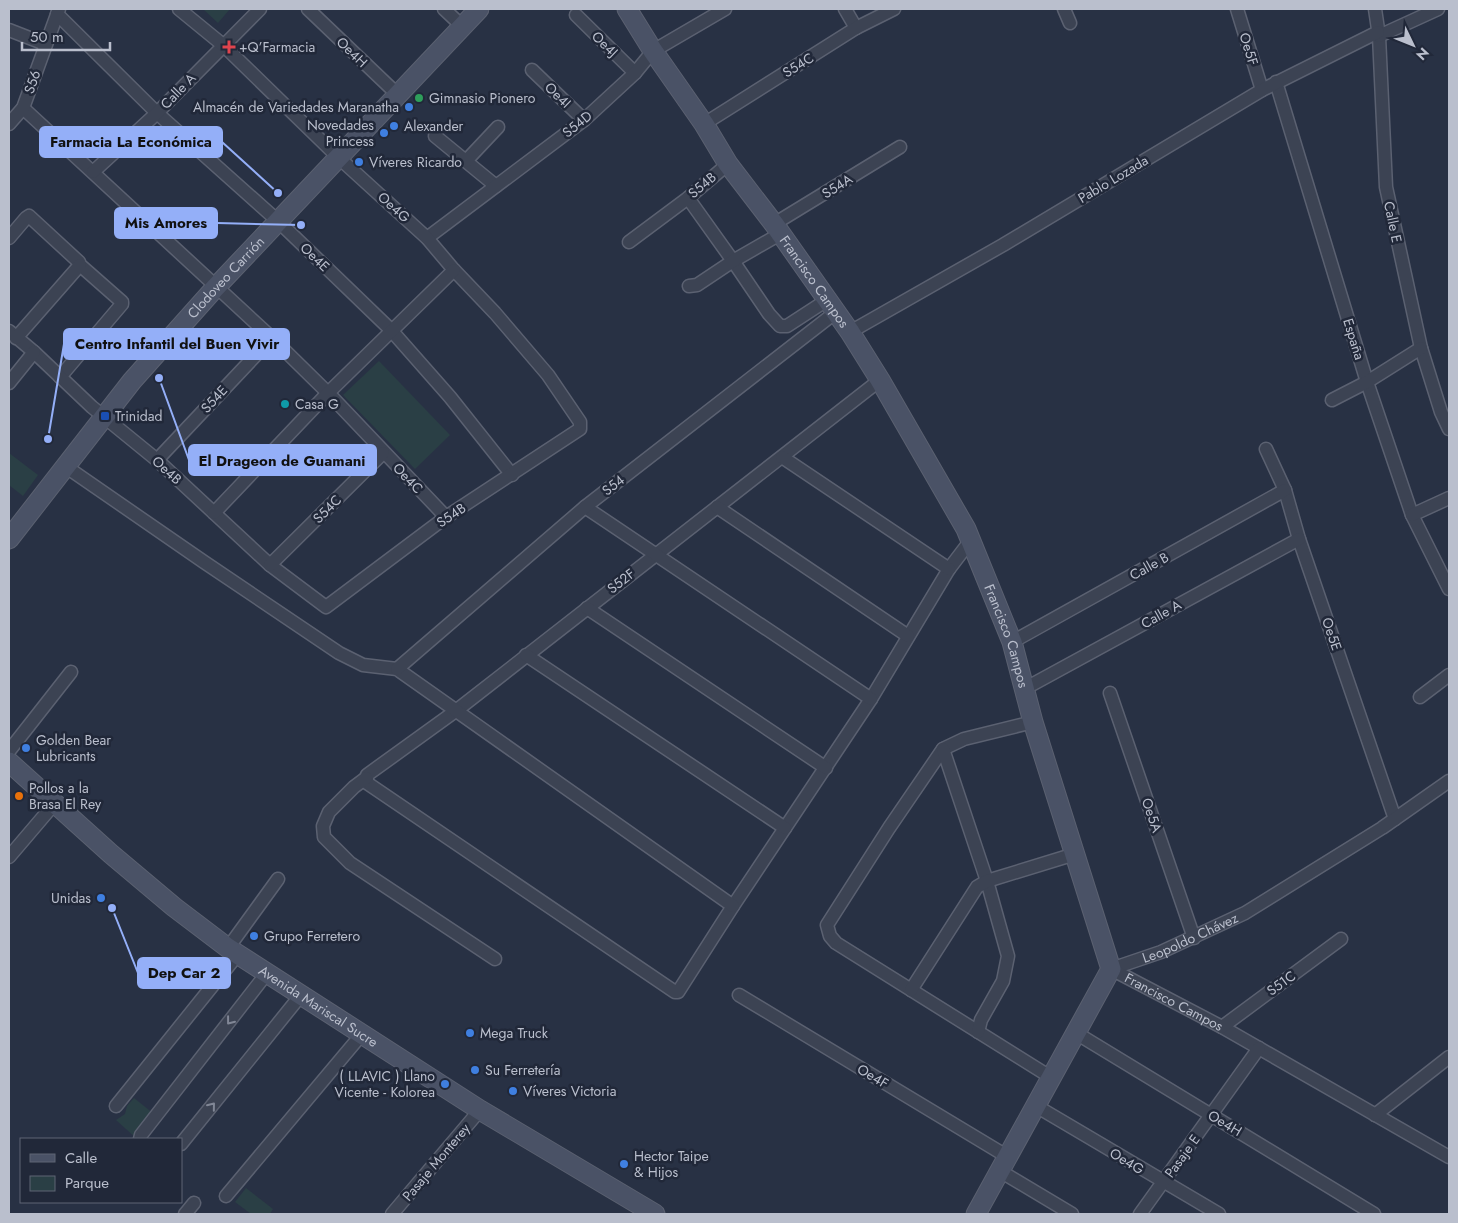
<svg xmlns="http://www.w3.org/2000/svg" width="1458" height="1223" font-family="Jost,sans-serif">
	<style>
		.green { fill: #2a3f45 }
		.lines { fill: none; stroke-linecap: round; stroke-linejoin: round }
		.street-casing { stroke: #5b6171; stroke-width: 15 }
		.secondary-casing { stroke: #5b6171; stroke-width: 21 }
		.street { stroke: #3c4353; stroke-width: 12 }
		.secondary { stroke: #4a5266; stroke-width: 19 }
		.oneway { stroke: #818796 }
		.health-dot { fill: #e0444e; stroke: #212839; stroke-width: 2 }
		.leisure-dot { fill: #2e9e5b; stroke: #212839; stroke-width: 2 }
		.shop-dot { fill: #3f7fe0; stroke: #212839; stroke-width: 2 }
		.culture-dot { fill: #0f9aa8; stroke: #212839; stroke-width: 2 }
		.transit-dot { fill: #1a4fb4; stroke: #212839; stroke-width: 2 }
		.food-dot { fill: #e8710a; stroke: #212839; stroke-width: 2 }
		.labels { text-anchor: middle; stroke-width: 5; stroke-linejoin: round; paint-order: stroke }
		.street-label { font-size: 14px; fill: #babfcd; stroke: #212839 }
		.poi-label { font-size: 14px; fill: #babfcd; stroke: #212839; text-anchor: start }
		.leader { fill: none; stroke: #94aff8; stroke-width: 2 }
		.callout-dot { fill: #94aff8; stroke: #212839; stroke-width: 2 }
		.callout { fill: #94aff8; stroke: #94aff8; stroke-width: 2 }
		.callout-label { font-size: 15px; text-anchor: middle; font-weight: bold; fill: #111 }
	</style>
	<rect width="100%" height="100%" fill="#283144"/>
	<!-- green -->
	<g class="green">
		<path d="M203,9H230L218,23Z"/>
		<path d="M379,361L450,435L415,469L343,395Z"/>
		<path d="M9,453L38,475L23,496L9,485Z"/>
		<path d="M134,1098L154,1114L136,1138L116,1120L125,1114L127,1106Z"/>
		<path d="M246,1188L273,1209L270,1214H251L235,1202Z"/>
	</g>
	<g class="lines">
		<!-- street casing -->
		<g class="street-casing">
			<g id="street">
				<path d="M308,9L397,94"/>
				<path d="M444,9L462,26"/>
				<path d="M845,9L856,28"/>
				<path d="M1064,9L1070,23"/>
				<path d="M1237,9L1262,90"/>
				<path d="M1375,9L1379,36L1386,187L1421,348L1441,412L1449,429"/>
				<path d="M57,14L157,113L279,222L391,330L450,397L512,475"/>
				<path d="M576,15L635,73"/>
				<path d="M9,30L45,44"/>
				<path d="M1379,36L1438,9"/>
				<path d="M532,70L584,120"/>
				<path d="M1276,82L1367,382L1412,515L1449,589"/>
				<path d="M23,108L272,338L328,393L446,517"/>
				<path d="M9,124L23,108L59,9"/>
				<path d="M704,124L856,28L894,9"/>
				<path d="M435,136L496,186"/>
				<path d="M466,161L498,127"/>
				<path d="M93,172L157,113L260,9"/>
				<path d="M688,198L733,261L769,314L780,326H787L827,300"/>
				<path d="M774,224L900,147"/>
				<path d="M9,238L26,218L29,216L79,262L80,265L122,302V304L60,377"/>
				<path d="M427,238L584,120L635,73L653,51L725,9"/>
				<path d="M629,242L688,198L728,164"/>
				<path d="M689,286L697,285L733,261L780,234"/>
				<path d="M9,331L34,352L92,407L157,460L270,565L326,607L446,517L580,429V422L548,375L495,313L454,270L427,238L338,157L223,45L179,9"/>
				<path d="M850,332L1003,245L1262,90L1378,32"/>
				<path d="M16,338L80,265"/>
				<path d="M880,380L457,710L367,775V783L675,992H678L733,906L871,699L949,569L971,540"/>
				<path d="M9,383L34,352"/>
				<path d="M1332,400L1367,382L1421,348"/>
				<path d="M1266,449L1285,490L1299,539L1395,819"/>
				<path d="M782,457L949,569"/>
				<path d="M157,460L272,338"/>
				<path d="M65,466L204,562L339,653L363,665L397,669L733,906"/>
				<path d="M585,507L871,699"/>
				<path d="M717,507L908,636"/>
				<path d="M214,513L328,393L454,270"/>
				<path d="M1412,515L1449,498"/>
				<path d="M270,565L383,453"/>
				<path d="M587,608L826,768"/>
				<path d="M1012,642L1285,490"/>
				<path d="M526,655L785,828"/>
				<path d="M397,669L585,507L836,312"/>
				<path d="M1024,689L1299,539"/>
				<path d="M1110,693L1194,938"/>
				<path d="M1420,697L1449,675"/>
				<path d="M1033,722L964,739L943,749L889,828L827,925L830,936L836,943L1052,1078"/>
				<path d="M943,749L987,881L1008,956L1003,981L981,1020L978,1032"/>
				<path d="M9,751L71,672"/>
				<path d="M366,778L354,787L329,812L323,826L324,837L350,863L495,959"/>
				<path d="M9,857L55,803"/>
				<path d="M228,948L278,879"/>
				<path id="s1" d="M1111,969L1161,952L1245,913L1382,828L1449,781"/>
				<path id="s2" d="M1111,969L1222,1027L1449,1157"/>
				<path d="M911,990L977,887L987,881L1075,854"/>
				<path d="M739,995L1008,1157"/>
				<path d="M1222,1027L1341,939"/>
				<path d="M1076,1033L1374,1214"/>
				<path d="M116,1106L238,954"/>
				<path d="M1036,1106L1219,1214"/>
				<path d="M1375,1115L1449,1057"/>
				<path d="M140,1139L141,1135L267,973"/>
				<path d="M181,1144L301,995"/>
				<path d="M1000,1171L1072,1214"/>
				<path d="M226,1196L362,1034"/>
				<path d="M185,1214L194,1203"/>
				<path d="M392,1214L480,1110"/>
				<path d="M1140,1214L1259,1048"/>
			</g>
		</g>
		<!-- secondary casing -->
		<g class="secondary-casing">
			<g id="secondary">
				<path id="s3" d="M627,9L653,51L704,124L728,164L774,224L850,332L880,380L966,529L1012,642L1033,722L1111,969L976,1214"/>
				<path id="s4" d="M9,539L132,381L215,288L479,9"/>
				<path id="s5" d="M9,762L111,854L174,907L228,948L480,1110L655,1214"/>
			</g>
		</g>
		<!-- street -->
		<use href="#street" class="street"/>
		<!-- secondary -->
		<use href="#secondary" class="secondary"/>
	</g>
	<!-- one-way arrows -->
	<defs><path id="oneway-chevron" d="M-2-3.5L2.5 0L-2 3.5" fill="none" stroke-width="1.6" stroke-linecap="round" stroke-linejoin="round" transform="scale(1.25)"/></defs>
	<g class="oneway">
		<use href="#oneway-chevron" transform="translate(230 1021) rotate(128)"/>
		<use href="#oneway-chevron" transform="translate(212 1106) rotate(-51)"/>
	</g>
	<!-- markers -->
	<path class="health-dot" d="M226.5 39.5h5v5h5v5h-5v5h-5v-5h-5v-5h5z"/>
	<circle class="leisure-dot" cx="419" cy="98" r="5"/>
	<g class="shop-dot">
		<circle cx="409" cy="107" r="5"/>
		<circle cx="394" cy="126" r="5"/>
		<circle cx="384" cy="133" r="5"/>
		<circle cx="359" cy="162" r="5"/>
		<circle cx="26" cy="748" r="5"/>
		<circle cx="101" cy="898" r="5"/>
		<circle cx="254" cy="936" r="5"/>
		<circle cx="470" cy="1033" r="5"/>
		<circle cx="475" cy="1070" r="5"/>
		<circle cx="445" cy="1084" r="5"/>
		<circle cx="513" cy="1091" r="5"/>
		<circle cx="624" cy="1164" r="5"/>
	</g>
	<circle class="culture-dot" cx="285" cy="404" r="5"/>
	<rect class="transit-dot" x="100" y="411" width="10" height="10" rx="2.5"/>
	<circle class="food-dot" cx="19" cy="796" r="5"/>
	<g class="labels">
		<!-- street labels -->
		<g class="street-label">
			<text transform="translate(605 44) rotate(44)" y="5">Oe4J</text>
			<text transform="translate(1249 49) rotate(73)" y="5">Oe5F</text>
			<text transform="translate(352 52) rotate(44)" y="5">Oe4H</text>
			<text transform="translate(798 65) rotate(-32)" y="5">S54C</text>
			<text transform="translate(32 82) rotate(-71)" y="5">S56</text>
			<text transform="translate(178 91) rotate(-46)" y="5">Calle A</text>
			<text transform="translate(558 95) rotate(44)" y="5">Oe4I</text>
			<text transform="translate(577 124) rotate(-39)" y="5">S54D</text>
			<text transform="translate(1113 179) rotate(-31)" y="5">Pablo Lozada</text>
			<text transform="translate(702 185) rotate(-40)" y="5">S54B</text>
			<text transform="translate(837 186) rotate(-32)" y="5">S54A</text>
			<text transform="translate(394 207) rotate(42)" y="5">Oe4G</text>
			<text transform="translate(1393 222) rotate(78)" y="5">Calle E</text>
			<text transform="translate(315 257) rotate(44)" y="5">Oe4E</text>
			<text dy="5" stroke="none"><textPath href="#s4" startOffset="340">Clodoveo Carrión</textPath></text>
			<text dy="5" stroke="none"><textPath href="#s3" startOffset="331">Francisco Campos</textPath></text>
			<text transform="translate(1354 339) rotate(73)" y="5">España</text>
			<text transform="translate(214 399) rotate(-47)" y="5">S54E</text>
			<text transform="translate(167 470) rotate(42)" y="5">Oe4B</text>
			<text transform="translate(408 478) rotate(46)" y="5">Oe4C</text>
			<text transform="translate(613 485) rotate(-38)" y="5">S54</text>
			<text transform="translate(327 509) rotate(-45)" y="5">S54C</text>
			<text transform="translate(451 515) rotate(-34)" y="5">S54B</text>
			<text transform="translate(1149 566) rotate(-29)" y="5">Calle B</text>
			<text transform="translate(621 581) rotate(-38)" y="5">S52F</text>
			<text transform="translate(1161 614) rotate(-29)" y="5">Calle A</text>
			<text transform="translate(1332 634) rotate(71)" y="5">Oe5E</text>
			<text dy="5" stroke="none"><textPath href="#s3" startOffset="736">Francisco Campos</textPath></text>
			<text transform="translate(1152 815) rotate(71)" y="5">Oe5A</text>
			<text dy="5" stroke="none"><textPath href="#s1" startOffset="85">Leopoldo Chávez</textPath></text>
			<text transform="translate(1281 983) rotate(-36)" y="5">S51C</text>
			<text dy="5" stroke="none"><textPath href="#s2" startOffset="71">Francisco Campos</textPath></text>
			<text dy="5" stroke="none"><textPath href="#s5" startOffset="395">Avenida Mariscal Sucre</textPath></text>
			<text transform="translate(873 1076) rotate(31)" y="5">Oe4F</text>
			<text transform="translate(1225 1123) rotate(31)" y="5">Oe4H</text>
			<text transform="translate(1182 1156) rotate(-54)" y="5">Pasaje E</text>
			<text transform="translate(1127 1161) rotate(31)" y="5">Oe4G</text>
			<text transform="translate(436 1162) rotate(-50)" y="5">Pasaje Monterey</text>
		</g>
		<!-- poi labels -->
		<g class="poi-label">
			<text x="239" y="52">+Q’Farmacia</text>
			<text x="429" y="103">Gimnasio Pionero</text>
			<text x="399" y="112" text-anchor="end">Almacén de Variedades Maranatha</text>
			<text x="374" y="130" text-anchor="end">Novedades<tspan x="374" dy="16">Princess</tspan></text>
			<text x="404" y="131">Alexander</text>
			<text x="369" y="167">Víveres Ricardo</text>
			<text x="295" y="409">Casa G</text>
			<text x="115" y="421">Trinidad</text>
			<text x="36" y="745">Golden Bear<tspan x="36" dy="16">Lubricants</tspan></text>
			<text x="29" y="793">Pollos a la<tspan x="29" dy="16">Brasa El Rey</tspan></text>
			<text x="91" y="903" text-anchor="end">Unidas</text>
			<text x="264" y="941">Grupo Ferretero</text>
			<text x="480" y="1038">Mega Truck</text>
			<text x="485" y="1075">Su Ferretería</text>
			<text x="435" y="1081" text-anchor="end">( LLAVIC ) Llano<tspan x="435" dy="16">Vicente - Kolorea</tspan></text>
			<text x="523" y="1096">Víveres Victoria</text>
			<text x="634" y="1161">Hector Taipe<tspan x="634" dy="16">&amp; Hijos</tspan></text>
		</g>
	</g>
	<!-- callouts -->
	<path class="leader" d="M278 193L222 142M301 225L217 223M48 439L64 344M159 378L189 460M112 908L138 973"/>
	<g class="callout-dot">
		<circle cx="278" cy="193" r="5"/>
		<circle cx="301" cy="225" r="5"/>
		<circle cx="48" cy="439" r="5"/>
		<circle cx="159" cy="378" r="5"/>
		<circle cx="112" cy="908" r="5"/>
	</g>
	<g class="callout">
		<rect x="40" y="127" width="182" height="30" rx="5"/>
		<rect x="115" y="208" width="102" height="30" rx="5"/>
		<rect x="64" y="329" width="225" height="30" rx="5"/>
		<rect x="189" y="445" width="187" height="30" rx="5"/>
		<rect x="138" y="958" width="92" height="30" rx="5"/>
	</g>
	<g class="callout-label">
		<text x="131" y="147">Farmacia La Económica</text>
		<text x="166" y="228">Mis Amores</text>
		<text x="177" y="349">Centro Infantil del Buen Vivir</text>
		<text x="282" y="466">El Drageon de Guamani</text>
		<text x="184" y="978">Dep Car 2</text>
	</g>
	<!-- border -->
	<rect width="1458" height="1223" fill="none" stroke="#babfcd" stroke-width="20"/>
	<!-- legend -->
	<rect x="20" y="1138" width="162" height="65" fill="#212839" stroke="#5e6474"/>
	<rect x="30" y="1154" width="25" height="8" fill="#4a5266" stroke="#5e6474"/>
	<text x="65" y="1163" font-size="15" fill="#babfcd">Calle</text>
	<rect x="30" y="1176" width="25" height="15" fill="#2a3f45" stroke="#5e6474"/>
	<text x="65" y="1188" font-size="15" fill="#babfcd">Parque</text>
	<!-- north arrow -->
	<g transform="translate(1413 45) rotate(133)" stroke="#212839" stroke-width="4" paint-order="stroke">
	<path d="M0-4L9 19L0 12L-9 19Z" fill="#babfcd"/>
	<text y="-8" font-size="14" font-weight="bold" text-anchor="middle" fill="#babfcd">N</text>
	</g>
	<!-- scale -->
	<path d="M22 42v8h88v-8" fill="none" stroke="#babfcd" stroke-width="2.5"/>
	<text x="30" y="42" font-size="15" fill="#babfcd" stroke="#212839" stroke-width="4" paint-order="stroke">50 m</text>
</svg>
